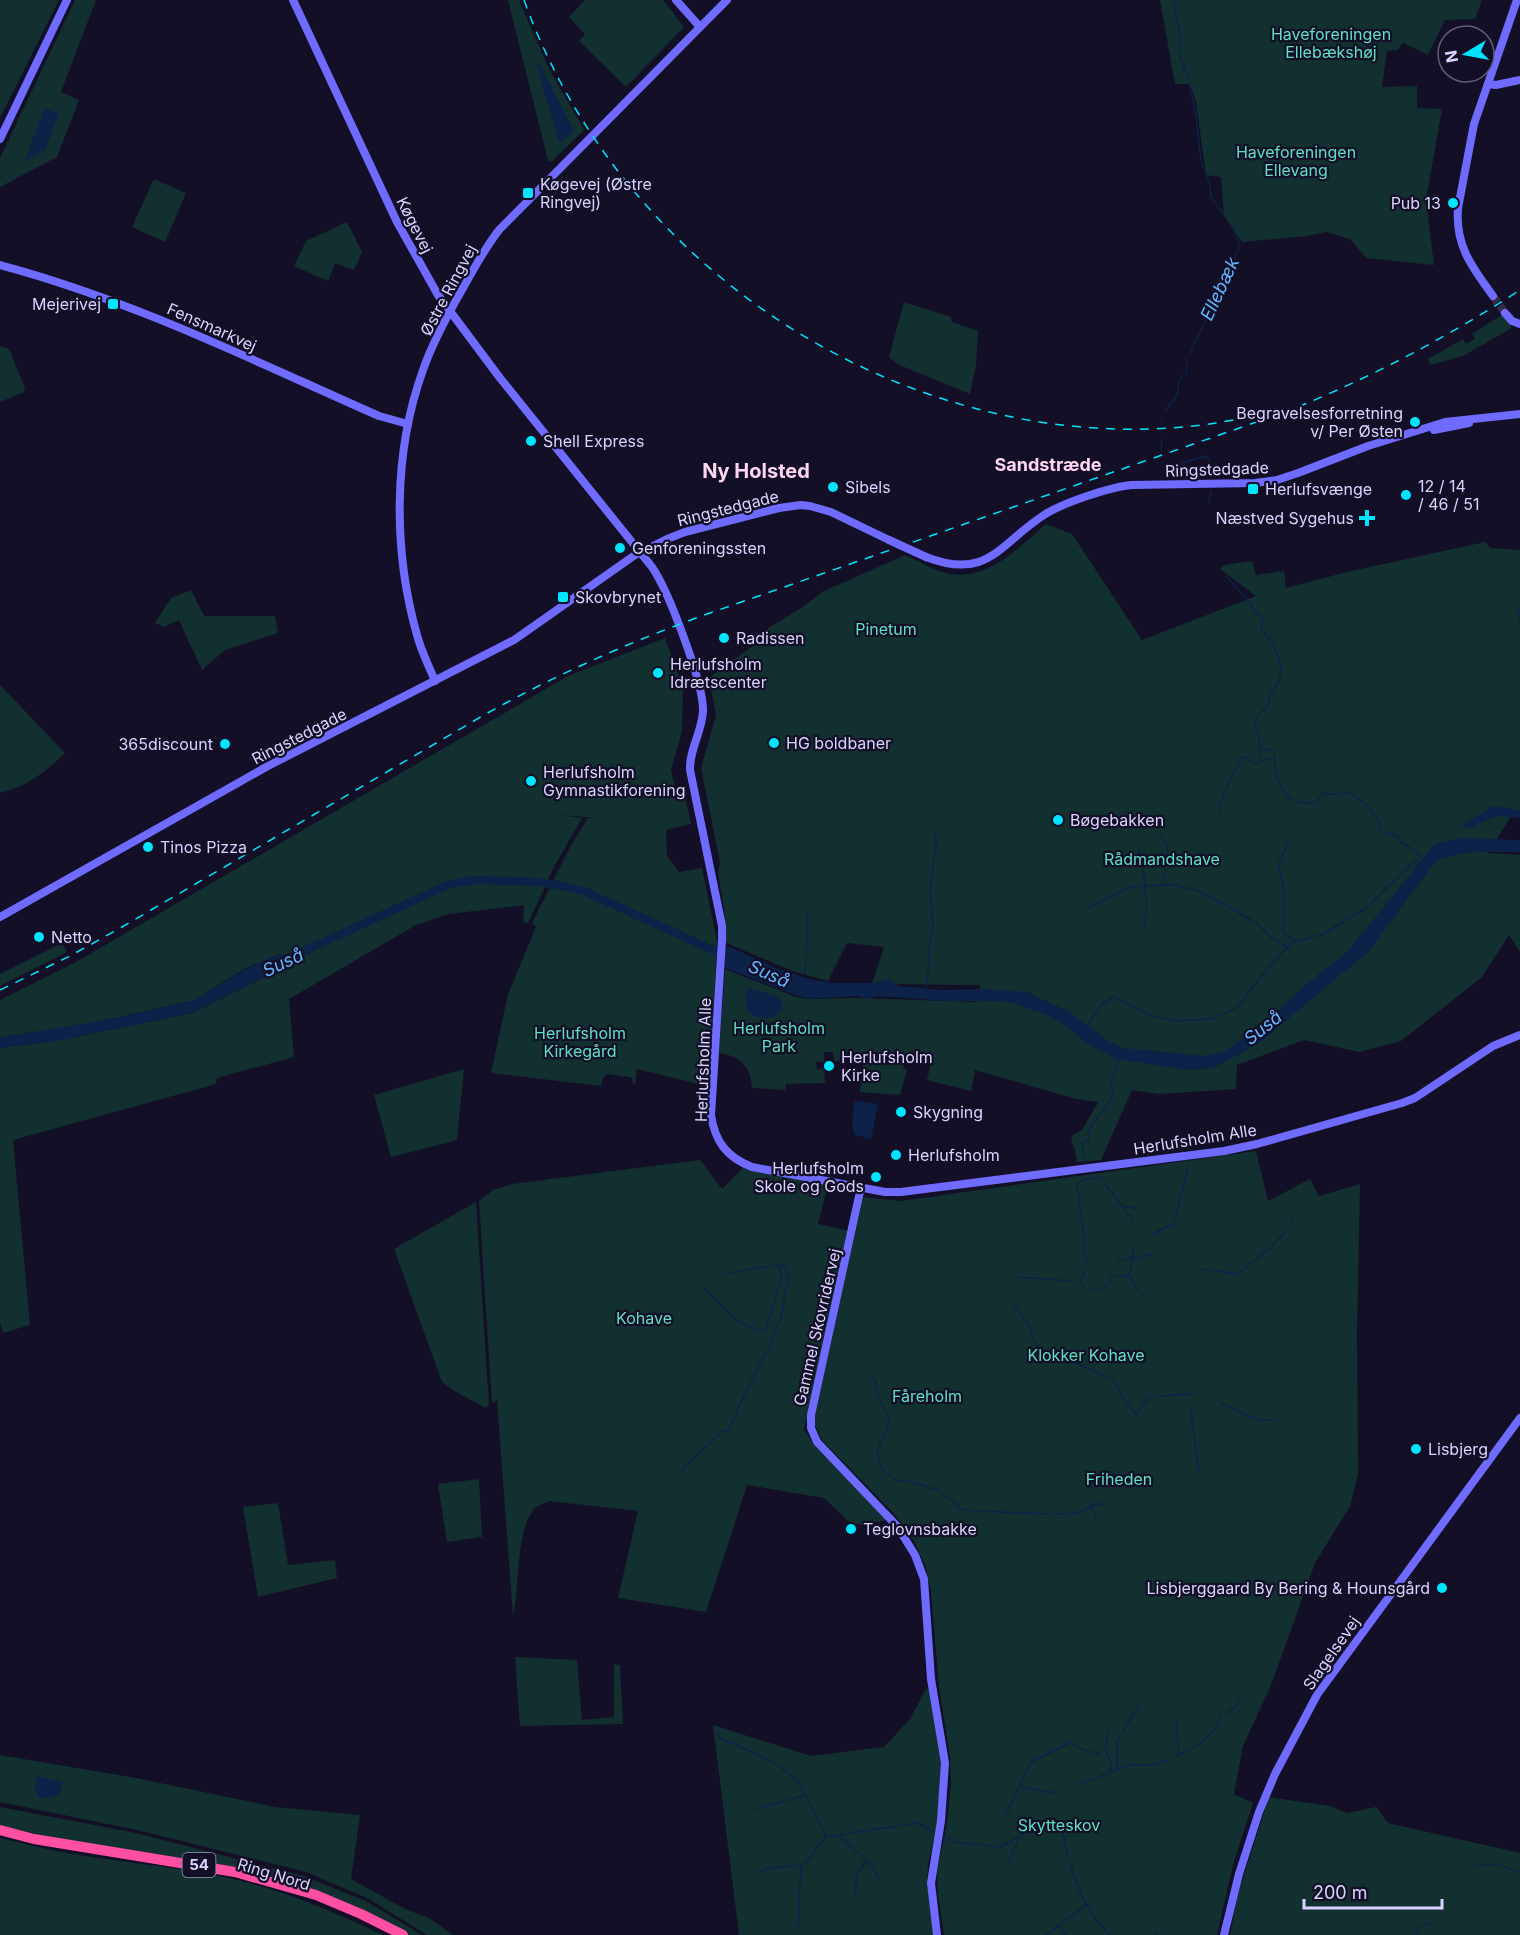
<svg xmlns="http://www.w3.org/2000/svg" width="1520" height="1935" font-family="Inter,sans-serif">
	<style>
		.green { fill: #12302f }
		.water { fill: #0c2248 }
		.lines { fill: none; stroke-linecap: round; stroke-linejoin: round }
		.stream { stroke: #0c2248; stroke-width: 1.5 }
		.river { stroke: #0c2248; stroke-width: 8 }
		.secondary-tunnel { stroke: #312d47; stroke-width: 8; stroke-dasharray: 8 4; stroke-linecap: butt }
		.secondary { stroke: #6f6bff; stroke-width: 8 }
		.highway { stroke: #ff4fa3; stroke-width: 10 }
		.rail { stroke: #00e5ff; stroke-width: 1.5; stroke-dasharray: 9 8; stroke-linecap: butt }
		.secondary-bridge { stroke: #6f6bff; stroke-width: 8 }
		.poi-dot { fill: #00e5ff; stroke: #130f26; stroke-width: 2 }
		.labels { text-anchor: middle; stroke-width: 4.5; stroke-linejoin: round; paint-order: stroke }
		.shield { fill: #130f26; stroke: #9e99be; stroke-width: 1.5 }
		.shield-label { font-size: 15px; font-weight: bold; fill: #d9d4ff }
		.park-label { font-size: 16px; fill: #5fe0c0; stroke: #130f26 }
		.poi-label { font-size: 16px; fill: #d9d4ff; stroke: #130f26; text-anchor: start }
		.street-label { font-size: 16px; fill: #d9d4ff; stroke: #130f26 }
		.water-label { font-size: 18px; font-style: italic; fill: #62b6ff; stroke: #130f26 }
		.neighbourhood-label { font-size: 18px; font-weight: bold; fill: #ffd6f0; stroke: #130f26 }
		.quarter-label { font-size: 20px; font-weight: bold; fill: #ffd6f0; stroke: #130f26 }
	</style>
	<rect width="100%" height="100%" fill="#130f26"/>
	<!-- green -->
	<g class="green">
		<path d="M0,0H59L0,118Z"/>
		<path d="M75,0H96L61,92L79,100L57,157L0,187V158Z"/>
		<path d="M508,0H519L549,69L584,130L551,162L548,160Z"/>
		<path d="M585,0H663L684,27L626,87L579,41L585,34L569,17Z"/>
		<path d="M1160,0H1482L1475,19L1445,20L1428,55L1403,43L1398,50L1387,51L1382,87L1417,86V108L1442,109L1426,200L1434,265L1366,258L1350,239L1326,232L1307,236L1242,242L1224,216L1221,177L1206,175L1196,102L1190,84H1175Z"/>
		<path d="M154,179L186,193L165,242L132,227Z"/>
		<path d="M347,222L362,252L354,270L335,263L328,281L294,266L306,241Z"/>
		<path d="M904,302L951,317L952,322L978,331L976,365L970,394L897,364L889,357Z"/>
		<path d="M1503,314L1512,328L1463,356L1430,365L1428,359L1463,339L1466,344L1475,339L1472,334Z"/>
		<path d="M0,346L9,349L25,388L24,392L0,402Z"/>
		<path d="M1046,524L1072,534L1142,640L1256,596L1220,569L1224,565L1252,561L1256,575L1284,571L1286,588L1347,572L1485,542L1491,548L1520,550V810H1515L1488,853L1520,855V952L1509,935L1482,977L1401,1041L1360,1052L1304,1040L1237,1065L1236,1089L1159,1094L1132,1090L1101,1160L1077,1162L1075,1150L1071,1142L1073,1135L1082,1130L1098,1102L1076,1099L975,1070L971,1091L927,1080L931,1063L907,1056L903,1068L907,1070L900,1095L860,1092L864,1055H841L840,1061H834L833,1052H824V1062H816L817,1069L824,1068L825,1083L786,1084L785,1090L752,1088C751,1067 740,1056 719,1053L725,969L796,997L807,999L858,998L977,1002L980,985L872,984L884,947L847,943L828,981L795,972L726,943L724,910L718,872L720,863L701,768L716,715L709,678L758,642L757,635L803,607L822,592L905,555C919,561 934,571 949,574C989,580 1018,548 1046,524Z"/>
		<path d="M191,590L204,616H275L278,633L225,650L202,670L179,620L164,627L155,623L171,598Z"/>
		<path d="M665,638L683,688L682,731L671,770L676,792L684,791L691,824L666,830L667,856L679,872L702,868L717,941L710,1087L637,1069L635,1083L633,1084L632,1078L629,1077L607,1074L603,1078L601,1086L491,1073L508,994L536,927L532,923L571,845L588,818H598L560,815L582,818L554,867L528,923L523,922L524,905L449,914L416,925L289,999L294,1057L217,1078L216,1084L13,1140L30,1325L3,1333L0,1323V1048L61,1040L192,1013L283,968L299,953L277,955L244,969L195,1000L102,1021L0,1038V1000L76,962L568,676Z"/>
		<path d="M0,685L65,753C46,772 26,787 0,793Z"/>
		<path d="M62,943L67,952L0,986V974Z"/>
		<path d="M464,1069L457,1140L391,1157L374,1095Z"/>
		<path d="M1256,1151L1268,1201L1310,1179L1319,1196L1360,1184L1357,1331L1358,1474L1350,1506L1315,1563L1271,1685L1243,1746L1234,1794L1253,1803L1234,1861L1217,1935H944L938,1895L937,1871L947,1823L951,1783L950,1757L939,1687L931,1591L925,1565L915,1543L898,1518L822,1440L814,1423L815,1414L863,1197L901,1201Z"/>
		<path d="M700,1160L722,1189L743,1168L828,1184L818,1224L850,1231L804,1430L814,1445L887,1520L861,1525L848,1521L824,1498L747,1485L706,1612L618,1598L638,1511L549,1501C545,1503 539,1505 536,1507C515,1527 520,1589 513,1616L497,1400L492,1403L479,1201L493,1190L512,1184Z"/>
		<path d="M476,1202L489,1405L486,1408L454,1391L442,1382L394,1249Z"/>
		<path d="M479,1479L482,1537L447,1542L438,1484Z"/>
		<path d="M278,1503L288,1565L335,1560L337,1578L258,1597L243,1507Z"/>
		<path d="M515,1657L577,1660L582,1720L614,1717V1664L620,1665L623,1724L520,1726Z"/>
		<path d="M930,1688L942,1765L938,1822L928,1865L927,1883L933,1935H739L713,1725L811,1756L884,1747L910,1719L926,1689Z"/>
		<path d="M0,1755L136,1778L275,1807L360,1815L351,1879L405,1909L429,1918L453,1935H427L367,1898L306,1872L137,1830L0,1802Z"/>
		<path d="M1269,1797L1330,1806L1347,1813L1376,1807L1388,1823L1520,1853V1935H1230L1238,1894Z"/>
		<path d="M0,1807L136,1833L304,1876L366,1901L422,1935H409L332,1897L0,1826Z"/>
		<path d="M0,1838C21,1843 41,1848 62,1852C119,1863 177,1866 233,1879C285,1891 334,1912 383,1935H0Z"/>
	</g>
	<!-- water -->
	<g class="water">
		<path d="M536,63L540,65L573,129V131L561,143L558,140Z"/>
		<path d="M44,108L59,114L45,150L25,161Z"/>
		<path d="M1493,806L1520,810V818L1497,816L1466,829L1463,828L1464,824Z"/>
		<path d="M1460,838L1520,840V852C1492,852 1461,849 1435,862L1369,951L1257,1045L1213,1068L1188,1070L1115,1059L1088,1044L1067,1027L1045,1014L1014,1003L999,1001H945L877,996L867,999L857,996L811,999L798,996L723,967L725,947H730L776,968L809,979L833,983H874L887,979L900,986L938,990L983,989L1027,992L1070,1012L1110,1042L1123,1048L1204,1056L1225,1051L1264,1024L1305,985L1347,952L1435,844Z"/>
		<path d="M300,953L283,968L192,1013L61,1040L0,1048V1038L7,1036L102,1021L195,1000L245,969L277,955Z"/>
		<path d="M749,988L775,996L782,1001L781,1011L772,1018C749,1018 745,1014 746,991Z"/>
		<path d="M856,1101L878,1104L871,1139L855,1135L852,1124L854,1103Z"/>
		<path d="M37,1776L63,1782L59,1795L43,1799L38,1797L35,1788Z"/>
	</g>
	<g class="lines">
		<!-- stream -->
		<g class="stream">
			<path d="M1174,0L1175,15L1180,32V56L1188,78"/>
			<path d="M1189,82L1196,115L1201,161L1210,184L1211,197L1227,219"/>
			<path d="M1190,354L1225,277L1224,271L1230,268L1240,245L1231,224"/>
			<path d="M1165,412C1167,406 1170,405 1174,400C1182,390 1173,382 1186,373L1187,363"/>
			<path d="M1162,419V417"/>
			<path d="M1161,451L1162,439"/>
			<path d="M1167,467L1206,456L1211,464L1213,477"/>
			<path d="M1209,503L1211,492"/>
			<path d="M1226,576L1251,604L1254,612L1261,616L1263,620L1261,629L1273,643L1282,669L1278,683L1270,695L1268,706L1256,717L1254,727L1259,735L1261,761L1270,759L1275,761C1275,774 1280,793 1293,800C1299,803 1307,803 1313,803L1319,799L1322,793C1335,796 1340,792 1348,793C1357,795 1363,803 1370,808L1373,816L1377,817L1382,832L1398,836L1399,841L1417,852L1424,860"/>
			<path d="M1517,605L1520,620"/>
			<path d="M1260,748L1274,751L1275,759"/>
			<path d="M1219,811C1223,791 1233,775 1243,757H1247L1255,764L1260,762"/>
			<path d="M1161,835L1168,848L1163,883"/>
			<path d="M1287,838L1286,848L1278,865C1285,884 1286,912 1283,932L1296,941"/>
			<path d="M1138,847C1145,874 1148,898 1145,926"/>
			<path d="M1229,907L1253,921"/>
			<path d="M1089,908L1130,887L1163,885H1176L1199,891L1226,906"/>
			<path d="M1255,921L1270,937L1287,947"/>
			<path d="M806,953L808,909"/>
			<path d="M929,961L928,949L933,929L930,889L936,844L935,830"/>
			<path d="M805,973L806,958"/>
			<path d="M926,990L929,964"/>
			<path d="M1087,1026L1102,1004L1114,997L1149,1015L1174,1021L1212,1019L1238,1007L1268,968L1291,943L1323,934L1366,908L1415,861L1421,862"/>
			<path d="M1084,1162L1082,1142L1089,1139L1088,1131L1113,1096L1111,1080L1114,1076L1118,1060"/>
			<path d="M1095,1178H1101L1133,1221"/>
			<path d="M1122,1207L1136,1208"/>
			<path d="M1176,1215L1188,1166"/>
			<path d="M1289,1226L1292,1218"/>
			<path d="M1152,1234L1174,1224L1175,1218"/>
			<path d="M1144,1256L1152,1254"/>
			<path d="M1134,1259L1141,1257"/>
			<path d="M1088,1262V1259L1084,1255L1083,1246L1085,1244L1077,1185L1084,1179H1092"/>
			<path d="M1117,1262L1133,1256"/>
			<path d="M1086,1268L1080,1283L1085,1288L1097,1291L1109,1283L1111,1277L1117,1276"/>
			<path d="M1202,1269L1238,1274L1271,1247L1287,1230"/>
			<path d="M729,1273L782,1264L789,1276"/>
			<path d="M1128,1275L1139,1290"/>
			<path d="M1019,1277L1072,1281"/>
			<path d="M1121,1277L1128,1275L1131,1268L1134,1249"/>
			<path d="M705,1289L740,1323L765,1332L782,1276L778,1265"/>
			<path d="M1141,1293L1146,1298"/>
			<path d="M1013,1304L1028,1324L1036,1345L1039,1348"/>
			<path d="M1044,1350L1113,1379L1125,1402L1136,1414L1149,1398L1155,1397"/>
			<path d="M870,1376L875,1379L878,1396L890,1422L877,1451L882,1469L895,1480L911,1482L938,1490L962,1509L973,1511"/>
			<path d="M1161,1396L1187,1394L1191,1395"/>
			<path d="M1221,1403L1260,1421L1275,1419"/>
			<path d="M1190,1407L1199,1472"/>
			<path d="M682,1472L685,1467L722,1432L729,1430L740,1404L771,1344C772,1335 777,1328 780,1320C785,1306 783,1290 790,1276"/>
			<path d="M1090,1502L1096,1516"/>
			<path d="M1098,1505L1104,1503"/>
			<path d="M978,1511L1050,1514"/>
			<path d="M1055,1514L1077,1513L1096,1505"/>
			<path d="M1226,1714L1236,1706L1239,1700"/>
			<path d="M1176,1721L1179,1755"/>
			<path d="M1109,1730L1105,1748L1111,1763V1772"/>
			<path d="M1123,1731L1139,1705"/>
			<path d="M716,1732L719,1733L720,1738C745,1750 785,1763 800,1786C810,1802 818,1820 826,1837L917,1823L934,1832"/>
			<path d="M1174,1757C1199,1747 1210,1740 1222,1716"/>
			<path d="M1117,1769V1740L1120,1736"/>
			<path d="M1083,1783L1128,1765H1155L1167,1760"/>
			<path d="M1019,1787L1031,1762L1071,1742L1080,1749L1100,1754"/>
			<path d="M757,1809L805,1795"/>
			<path d="M1005,1817L1019,1787L1058,1793"/>
			<path d="M1062,1830L1068,1858"/>
			<path d="M840,1836C853,1849 873,1862 879,1880"/>
			<path d="M943,1836L955,1843L980,1844"/>
			<path d="M984,1845L1000,1847L1045,1823"/>
			<path d="M1009,1861L1018,1840"/>
			<path d="M1070,1862C1077,1887 1090,1918 1110,1935"/>
			<path d="M1476,1866L1495,1864L1517,1871"/>
			<path d="M758,1873L768,1868L804,1865L826,1837"/>
			<path d="M855,1896L857,1875L866,1861"/>
			<path d="M798,1926L801,1866"/>
			<path d="M1060,1926L1066,1935"/>
			<path d="M1156,1932L1158,1935"/>
			<path d="M1046,1935L1086,1905"/>
			<path d="M1416,1935L1418,1929L1430,1924"/>
		</g>
		<!-- river -->
		<path class="river" d="M291,957L439,889L448,885L474,880L538,882L567,887L586,892L726,956"/>
		<!-- secondary-tunnel -->
		<path class="secondary-tunnel" d="M1493,296L1505,313"/>
		<!-- secondary -->
		<g class="secondary">
			<path d="M293,0L397,222L438,295L500,378L652,567C668,590 704,684 703,711C702,732 689,750 690,770L722,926V940L711,1115C715,1141 726,1157 752,1167L885,1192H901L1224,1151L1257,1144L1402,1103L1415,1098L1493,1046L1520,1035"/>
			<path d="M676,0L700,27"/>
			<path d="M1488,84L1496,85L1520,80"/>
			<path d="M0,139L67,0"/>
			<path d="M0,265C132,300 254,361 379,416L408,424"/>
			<path d="M1493,296C1472,267 1455,246 1458,208L1474,124L1517,0"/>
			<path d="M1505,313L1512,321L1520,324"/>
			<path d="M1434,430L1469,423"/>
			<path d="M926,557C988,581 999,544 1044,515C1062,503 1110,487 1132,485L1255,483L1277,480L1298,473L1368,446L1445,422L1520,414"/>
			<path d="M435,681C429,666 421,651 417,635C393,550 393,453 423,370C433,341 448,314 463,288C474,268 485,248 499,230L727,0"/>
			<path d="M0,917L268,766L514,640L635,555L667,539L685,532L779,508L801,505L810,506L831,512L889,540"/>
			<path d="M861,1187L811,1415V1428L817,1442L897,1526L915,1555L924,1579L931,1679L945,1763L941,1821L931,1883L937,1935"/>
			<path d="M1224,1935L1239,1874L1259,1812L1275,1774L1317,1695L1520,1418"/>
		</g>
		<!-- highway -->
		<path class="highway" d="M0,1830L34,1839L235,1872L316,1895L361,1914L403,1935"/>
		<!-- rail -->
		<g class="rail">
			<path d="M524,0C605,225 811,388 1046,423C1119,433 1192,432 1263,413"/>
			<path d="M0,990L70,956L122,927L484,715C557,674 632,641 710,613L1288,411C1370,378 1446,338 1520,290"/>
		</g>
		<!-- secondary-bridge -->
		<path class="secondary-bridge" d="M889,540L926,557"/>
	</g>
	<!-- markers -->
	<g class="poi-dot">
		<rect x="522" y="187" width="12" height="12" rx="3"/>
		<circle cx="1453" cy="203" r="6"/>
		<rect x="107" y="298" width="12" height="12" rx="3"/>
		<circle cx="1415" cy="422" r="6"/>
		<circle cx="531" cy="441" r="6"/>
		<circle cx="833" cy="487" r="6"/>
		<rect x="1247" y="483" width="12" height="12" rx="3"/>
		<circle cx="1406" cy="495" r="6"/>
		<path d="M1364 509h6v6h6v6h-6v6h-6v-6h-6v-6h6z"/>
		<circle cx="620" cy="548" r="6"/>
		<rect x="557" y="591" width="12" height="12" rx="3"/>
		<circle cx="724" cy="638" r="6"/>
		<circle cx="658" cy="673" r="6"/>
		<circle cx="774" cy="743" r="6"/>
		<circle cx="225" cy="744" r="6"/>
		<circle cx="531" cy="781" r="6"/>
		<circle cx="1058" cy="820" r="6"/>
		<circle cx="148" cy="847" r="6"/>
		<circle cx="39" cy="937" r="6"/>
		<circle cx="829" cy="1066" r="6"/>
		<circle cx="901" cy="1112" r="6"/>
		<circle cx="896" cy="1155" r="6"/>
		<circle cx="876" cy="1177" r="6"/>
		<circle cx="1416" cy="1449" r="6"/>
		<circle cx="851" cy="1529" r="6"/>
		<circle cx="1442" cy="1588" r="6"/>
	</g>
	<g class="labels">
		<!-- shield labels -->
		<rect class="shield" x="182.5" y="1853" width="33" height="24" rx="4.5"/>
		<g class="shield-label">
			<text x="199" y="1870">54</text>
		</g>
		<!-- park labels -->
		<g class="park-label">
			<text x="1331" y="40">Haveforeningen<tspan x="1331" dy="18">Ellebækshøj</tspan></text>
			<text x="1296" y="158">Haveforeningen<tspan x="1296" dy="18">Ellevang</tspan></text>
			<text x="886" y="635">Pinetum</text>
			<text x="1162" y="865">Rådmandshave</text>
			<text x="779" y="1034">Herlufsholm<tspan x="779" dy="18">Park</tspan></text>
			<text x="580" y="1039">Herlufsholm<tspan x="580" dy="18">Kirkegård</tspan></text>
			<text x="644" y="1324">Kohave</text>
			<text x="1086" y="1361">Klokker Kohave</text>
			<text x="927" y="1402">Fåreholm</text>
			<text x="1119" y="1485">Friheden</text>
			<text x="1059" y="1831">Skytteskov</text>
		</g>
		<!-- poi labels -->
		<g class="poi-label">
			<text x="540" y="190">Køgevej (Østre<tspan x="540" dy="18">Ringvej)</tspan></text>
			<text x="1441" y="209" text-anchor="end">Pub 13</text>
			<text x="101" y="310" text-anchor="end">Mejerivej</text>
			<text x="1403" y="419" text-anchor="end">Begravelsesforretning<tspan x="1403" dy="18">v/ Per Østen</tspan></text>
			<text x="543" y="447">Shell Express</text>
			<text x="1418" y="492">12 / 14<tspan x="1418" dy="18">/ 46 / 51</tspan></text>
			<text x="845" y="493">Sibels</text>
			<text x="1265" y="495">Herlufsvænge</text>
			<text x="1354" y="524" text-anchor="end">Næstved Sygehus</text>
			<text x="632" y="554">Genforeningssten</text>
			<text x="575" y="603">Skovbrynet</text>
			<text x="736" y="644">Radissen</text>
			<text x="670" y="670">Herlufsholm<tspan x="670" dy="18">Idrætscenter</tspan></text>
			<text x="786" y="749">HG boldbaner</text>
			<text x="213" y="750" text-anchor="end">365discount</text>
			<text x="543" y="778">Herlufsholm<tspan x="543" dy="18">Gymnastikforening</tspan></text>
			<text x="1070" y="826">Bøgebakken</text>
			<text x="160" y="853">Tinos Pizza</text>
			<text x="51" y="943">Netto</text>
			<text x="841" y="1063">Herlufsholm<tspan x="841" dy="18">Kirke</tspan></text>
			<text x="913" y="1118">Skygning</text>
			<text x="908" y="1161">Herlufsholm</text>
			<text x="864" y="1174" text-anchor="end">Herlufsholm<tspan x="864" dy="18">Skole og Gods</tspan></text>
			<text x="1428" y="1455">Lisbjerg</text>
			<text x="863" y="1535">Teglovnsbakke</text>
			<text x="1430" y="1594" text-anchor="end">Lisbjerggaard By Bering &amp; Hounsgård</text>
		</g>
		<!-- street labels -->
		<g class="street-label">
			<text transform="translate(415 225) rotate(63)" y="6">Køgevej</text>
			<text transform="translate(448 290) rotate(-62)" y="6">Østre Ringvej</text>
			<text transform="translate(212 327) rotate(24)" y="6">Fensmarkvej</text>
			<text transform="translate(1217 469) rotate(-2)" y="6">Ringstedgade</text>
			<text transform="translate(728 508) rotate(-14)" y="6">Ringstedgade</text>
			<text transform="translate(299 736) rotate(-27)" y="6">Ringstedgade</text>
			<text transform="translate(703 1060) rotate(-88)" y="6">Herlufsholm Alle</text>
			<text transform="translate(1195 1139) rotate(-9)" y="6">Herlufsholm Alle</text>
			<text transform="translate(817 1327) rotate(-77)" y="6">Gammel Skovridervej</text>
			<text transform="translate(1331 1653) rotate(-55)" y="6">Slagelsevej</text>
			<text transform="translate(274 1874) rotate(17)" y="6">Ring Nord</text>
		</g>
		<!-- water labels -->
		<g class="water-label">
			<text transform="translate(1220 289) rotate(-65)" y="6">Ellebæk</text>
			<text transform="translate(283 963) rotate(-25)" y="6">Suså</text>
			<text transform="translate(769 974) rotate(24)" y="6">Suså</text>
			<text transform="translate(1263 1028) rotate(-39)" y="6">Suså</text>
		</g>
		<!-- neighbourhood labels -->
		<g class="neighbourhood-label">
			<text x="1048" y="471">Sandstræde</text>
		</g>
		<!-- quarter labels -->
		<g class="quarter-label">
			<text x="756" y="478">Ny Holsted</text>
		</g>
	</g>
	<!-- north arrow -->
	<g transform="translate(1466 54) rotate(260)"><circle r="28" fill="#130f26" stroke="#625e7d" stroke-width="1.5"/>
	<path d="M0-4.5L10 22L0 15L-10 22Z" fill="#00e5ff"/>
	<text y="-9" font-size="16" font-weight="bold" text-anchor="middle" fill="#d9d4ff">N</text>
	</g>
	<!-- scale -->
	<path d="M1304 1899v9h138v-9" fill="none" stroke="#d9d4ff" stroke-width="3"/>
	<text x="1313" y="1899" font-size="18" fill="#d9d4ff" stroke="#130f26" stroke-width="4.5" paint-order="stroke">200 m</text>
</svg>
